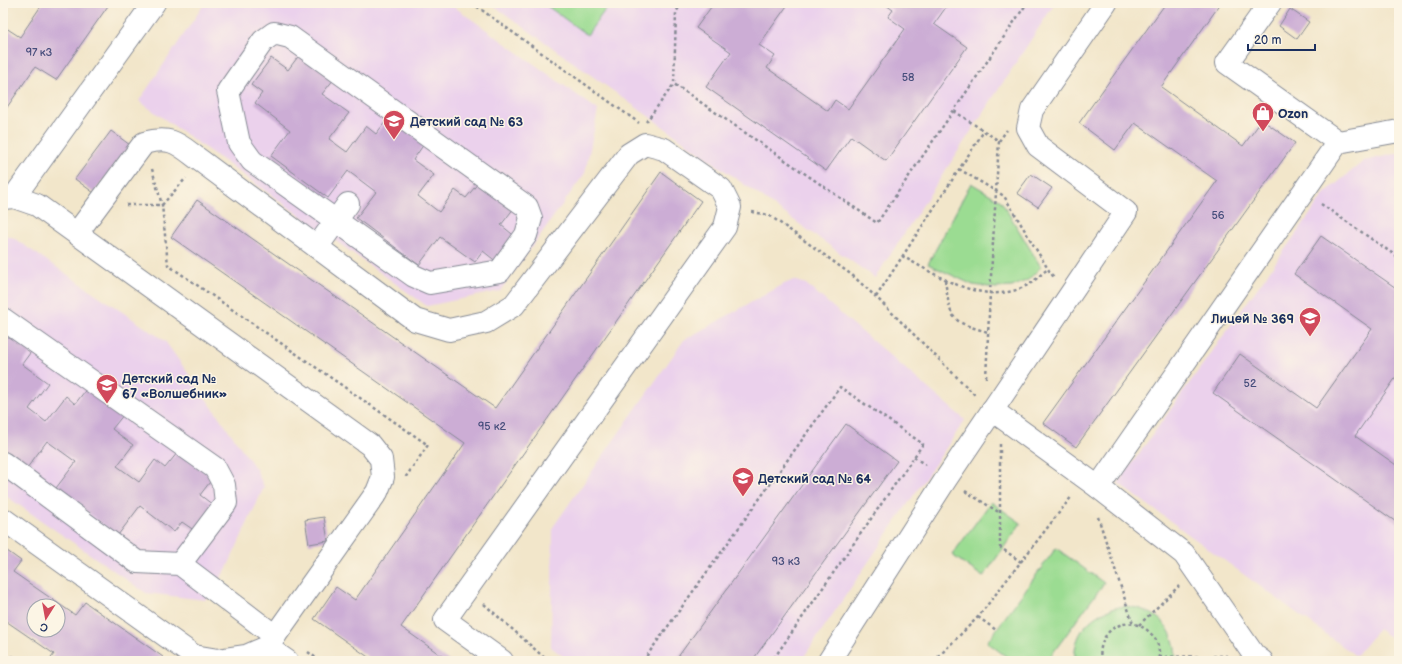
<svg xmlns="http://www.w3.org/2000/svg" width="1402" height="664" font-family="'Balsamiq Sans',sans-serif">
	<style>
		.built { fill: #ebd1ec }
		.green { fill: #9bdc92; stroke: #5b8678 }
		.building { fill: #ccadd5; fill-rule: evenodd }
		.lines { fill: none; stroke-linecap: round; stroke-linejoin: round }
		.minor-casing { stroke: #868a94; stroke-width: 24 }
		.path { stroke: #868a94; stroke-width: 2.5; stroke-dasharray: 3 3; stroke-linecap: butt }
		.minor { stroke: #fff; stroke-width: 22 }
		.labels { text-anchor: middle; stroke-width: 3; stroke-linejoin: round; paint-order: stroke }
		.number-label { font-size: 11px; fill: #474e7c }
		.poi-label { font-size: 13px; font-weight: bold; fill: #1b2f5e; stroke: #fcf5e5; text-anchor: start }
	</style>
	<rect width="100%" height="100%" fill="#fcf5e5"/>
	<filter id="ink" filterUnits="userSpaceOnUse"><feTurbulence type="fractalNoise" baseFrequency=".025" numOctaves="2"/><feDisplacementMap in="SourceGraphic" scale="8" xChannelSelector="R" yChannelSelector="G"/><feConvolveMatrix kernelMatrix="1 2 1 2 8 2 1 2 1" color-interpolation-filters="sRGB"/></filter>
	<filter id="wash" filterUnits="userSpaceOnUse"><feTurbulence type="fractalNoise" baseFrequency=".012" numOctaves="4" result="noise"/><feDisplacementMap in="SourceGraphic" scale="16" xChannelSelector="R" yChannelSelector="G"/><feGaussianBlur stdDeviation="0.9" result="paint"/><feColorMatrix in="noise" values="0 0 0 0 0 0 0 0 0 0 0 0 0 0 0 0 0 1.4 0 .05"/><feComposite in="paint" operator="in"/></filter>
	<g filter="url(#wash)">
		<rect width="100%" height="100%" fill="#f2e6ca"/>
		<!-- built -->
		<g class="built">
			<path d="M205,3H449L598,110L585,173L500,291L427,306L139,101Z"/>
			<path d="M490,3H1055L875,278Z"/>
			<path d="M1399,153V643L1378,629L1356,656L1118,483L1326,192L1364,161Z"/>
			<path d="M3,237H12L165,341L256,469L264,487L227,568L205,600L146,593L3,494Z"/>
			<path d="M794,280L806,284L965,420L801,661H569L551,647L553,527L684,340L784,284Z"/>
		</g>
		<!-- green -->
		<g class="green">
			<path d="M543,3H610L587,35Z"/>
			<path d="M971,183L1001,201L1041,267L1028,280L1012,287L996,288L973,285L928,264Z"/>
			<path d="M991,502L1021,523L983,577L952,555Z"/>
			<path d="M1056,548L1104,583L1047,661H1012L987,642Z"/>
			<path d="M1126,606C1158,610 1176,628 1176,661H1075C1072,629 1097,609 1126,606Z"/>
		</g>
		<g id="blocks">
			<!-- building -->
			<g class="building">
				<path d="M43,3H110L56,80L35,67L3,113V26L20,37Z"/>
				<path d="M714,3H789L759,45L775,56L767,68L828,111L835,100L848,109L905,29L888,17L893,10L883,3H949L934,24L967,47L886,161L851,136L826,171L706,87L731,52L696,28Z"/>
				<path d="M1166,3H1221L1161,87L1243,146L1262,120L1295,143L1076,447L1043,423L1217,181L1135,123L1115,150L1079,123Z"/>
				<path d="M1290,9L1309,22L1297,39L1279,26Z"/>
				<path d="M300,54L334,79L322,94L349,113L329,139L347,152L366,126L376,134L389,117L424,144L413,160L434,175L418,196L439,212L455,190L466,198L479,182L514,208L501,225L517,238L498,263L483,251L475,262L440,237L419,265L356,218L376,192L348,171L328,198L271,156L290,130L255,103L262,93L251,85L271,58L288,70Z"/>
				<path d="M111,131L130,145L94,193L75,179Z"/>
				<path d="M661,172L701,201L401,627L449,661H374L314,619L336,587L355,600L465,443L171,237L197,200L495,408Z"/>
				<path d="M1031,174L1052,188L1038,207L1017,193Z"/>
				<path d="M1321,236L1399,290V373L1355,436L1399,467V524L1213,393L1240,354L1316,408L1372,329L1294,274Z"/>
				<path d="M3,327L33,349L22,364L48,383L29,409L46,422L66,396L75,404L88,387L124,414L112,429L133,445L117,466L139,482L155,460L165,468L178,452L213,478L200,495L217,508L198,533L182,522L174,532L140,506L118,535L56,488L76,462L47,441L27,468L3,450Z"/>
				<path d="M846,424L897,461L752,661H675Z"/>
				<path d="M324,517L328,541L309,544L305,520Z"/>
				<path d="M3,548L21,561L13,572L75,615L85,602L163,657L160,661H49L54,654L3,619ZM34,606H58V630H34Z"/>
			</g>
		</g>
	</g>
	<g filter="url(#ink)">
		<use href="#blocks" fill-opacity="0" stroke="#868a94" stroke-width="1"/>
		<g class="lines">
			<!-- minor casing -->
			<g class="minor-casing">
				<g id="minor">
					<path d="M274,33L290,37L527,207L531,218L526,235L500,271L430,283L414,276L252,161L239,143L228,91L263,41Z"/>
					<path d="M1338,142L1399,131"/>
					<path d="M14,197L154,3"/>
					<path d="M3,198L14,197L37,205L370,445L381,459L383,477L377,492L267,647L246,656L218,660L194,656L3,519"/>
					<path d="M77,233L144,143C173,135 179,145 201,161L415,320L449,330L486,322L514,305L629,154L645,144L664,149L721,189L730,207L725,227L445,620L502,661"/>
					<path d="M317,247L348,204"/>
					<path d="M3,319L215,468L224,485L226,503L180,564"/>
					<path d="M992,410L1098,487L1338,142L1227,63L1270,3"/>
					<path d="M3,463L137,562L180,564L275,636"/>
					<path d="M1098,487L1184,554L1254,655L1262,661"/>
					<path d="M267,647L287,661"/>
					<path d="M829,661L946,479L1126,212L1038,146L1028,128L1032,110L1106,3"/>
				</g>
			</g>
			<!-- path -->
			<g class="path">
				<path d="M472,3L639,123"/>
				<path d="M682,3L676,12L674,84L877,223L1025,6L1021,3"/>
				<path d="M954,111L999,141L1007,130"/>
				<path d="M646,122L674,84"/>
				<path d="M152,169L162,205L168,265L428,445L405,478"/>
				<path d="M959,169L1004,196L1048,269L1055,279"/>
				<path d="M1321,204L1399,258"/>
				<path d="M126,205H162L186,178"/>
				<path d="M752,212L769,215L852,275L876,297L976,396"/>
				<path d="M902,256C940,277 988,310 1031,283C1037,279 1042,273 1048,269"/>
				<path d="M945,280C951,319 948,321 988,332"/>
				<path d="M876,297L984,131"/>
				<path d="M986,378L990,293L999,141"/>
				<path d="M1000,444V547L1021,562"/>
				<path d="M914,457L927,466"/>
				<path d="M965,491L1000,513"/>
				<path d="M1098,517L1133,624"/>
				<path d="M484,604L548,661"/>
				<path d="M978,617L996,630"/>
				<path d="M1139,625L1179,586"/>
				<path d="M308,652L320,661"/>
				<path d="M12,656L18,661"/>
				<path d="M1159,657L1227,656"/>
				<path d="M643,661L840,387L923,444L772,661"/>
				<path d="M934,661L978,617L1072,496"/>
				<path d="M1101,661C1095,625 1136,609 1156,640C1159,646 1160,655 1158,661"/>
			</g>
			<!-- minor -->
			<use href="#minor" class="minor"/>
		</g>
	</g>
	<!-- icons -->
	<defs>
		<g id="shop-pin" transform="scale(1.15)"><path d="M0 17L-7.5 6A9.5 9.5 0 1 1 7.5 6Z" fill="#d1495b" stroke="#fcf5e5"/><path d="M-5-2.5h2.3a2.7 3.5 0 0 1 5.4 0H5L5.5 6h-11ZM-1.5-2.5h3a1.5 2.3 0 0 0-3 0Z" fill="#fff"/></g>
		<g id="school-pin" transform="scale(1.15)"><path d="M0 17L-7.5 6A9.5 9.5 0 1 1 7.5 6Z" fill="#d1495b" stroke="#fcf5e5"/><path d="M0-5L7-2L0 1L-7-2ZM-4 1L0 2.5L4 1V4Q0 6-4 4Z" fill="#fff"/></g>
	</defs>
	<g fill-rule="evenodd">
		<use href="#shop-pin" x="1263" y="113"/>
		<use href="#school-pin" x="394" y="121"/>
		<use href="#school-pin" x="1310" y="318"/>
		<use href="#school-pin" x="107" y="385"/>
		<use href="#school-pin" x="743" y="478"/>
	</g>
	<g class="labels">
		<!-- number labels -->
		<g class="number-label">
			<text x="39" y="56">97 к3</text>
			<text x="908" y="81">58</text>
			<text x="1218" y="219">56</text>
			<text x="1250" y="387">52</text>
			<text x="492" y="430">95 к2</text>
			<text x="786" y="565">93 к3</text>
		</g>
		<!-- poi labels -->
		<g class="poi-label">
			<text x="1278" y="118">Ozon</text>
			<text x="410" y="126">Детский сад № 63</text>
			<text x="1294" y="323" text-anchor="end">Лицей № 369</text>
			<text x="122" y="383">Детский сад №<tspan x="122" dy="15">67 «Волшебник»</tspan></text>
			<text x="758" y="483">Детский сад № 64</text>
		</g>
	</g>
	<!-- margin -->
	<rect width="1402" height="664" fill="none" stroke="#fcf5e5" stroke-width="16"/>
	<!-- north arrow -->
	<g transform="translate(46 618) rotate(191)"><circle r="19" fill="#fcf5e5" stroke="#a2a6af"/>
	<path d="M0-3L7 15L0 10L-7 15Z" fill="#d1495b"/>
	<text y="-6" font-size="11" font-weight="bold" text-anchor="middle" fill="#1b2f5e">С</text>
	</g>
	<!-- scale -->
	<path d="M1248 44v6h67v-6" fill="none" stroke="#1b2f5e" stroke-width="2"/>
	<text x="1254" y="44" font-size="12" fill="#1b2f5e" stroke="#fcf5e5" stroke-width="3" paint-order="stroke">20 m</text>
</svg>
